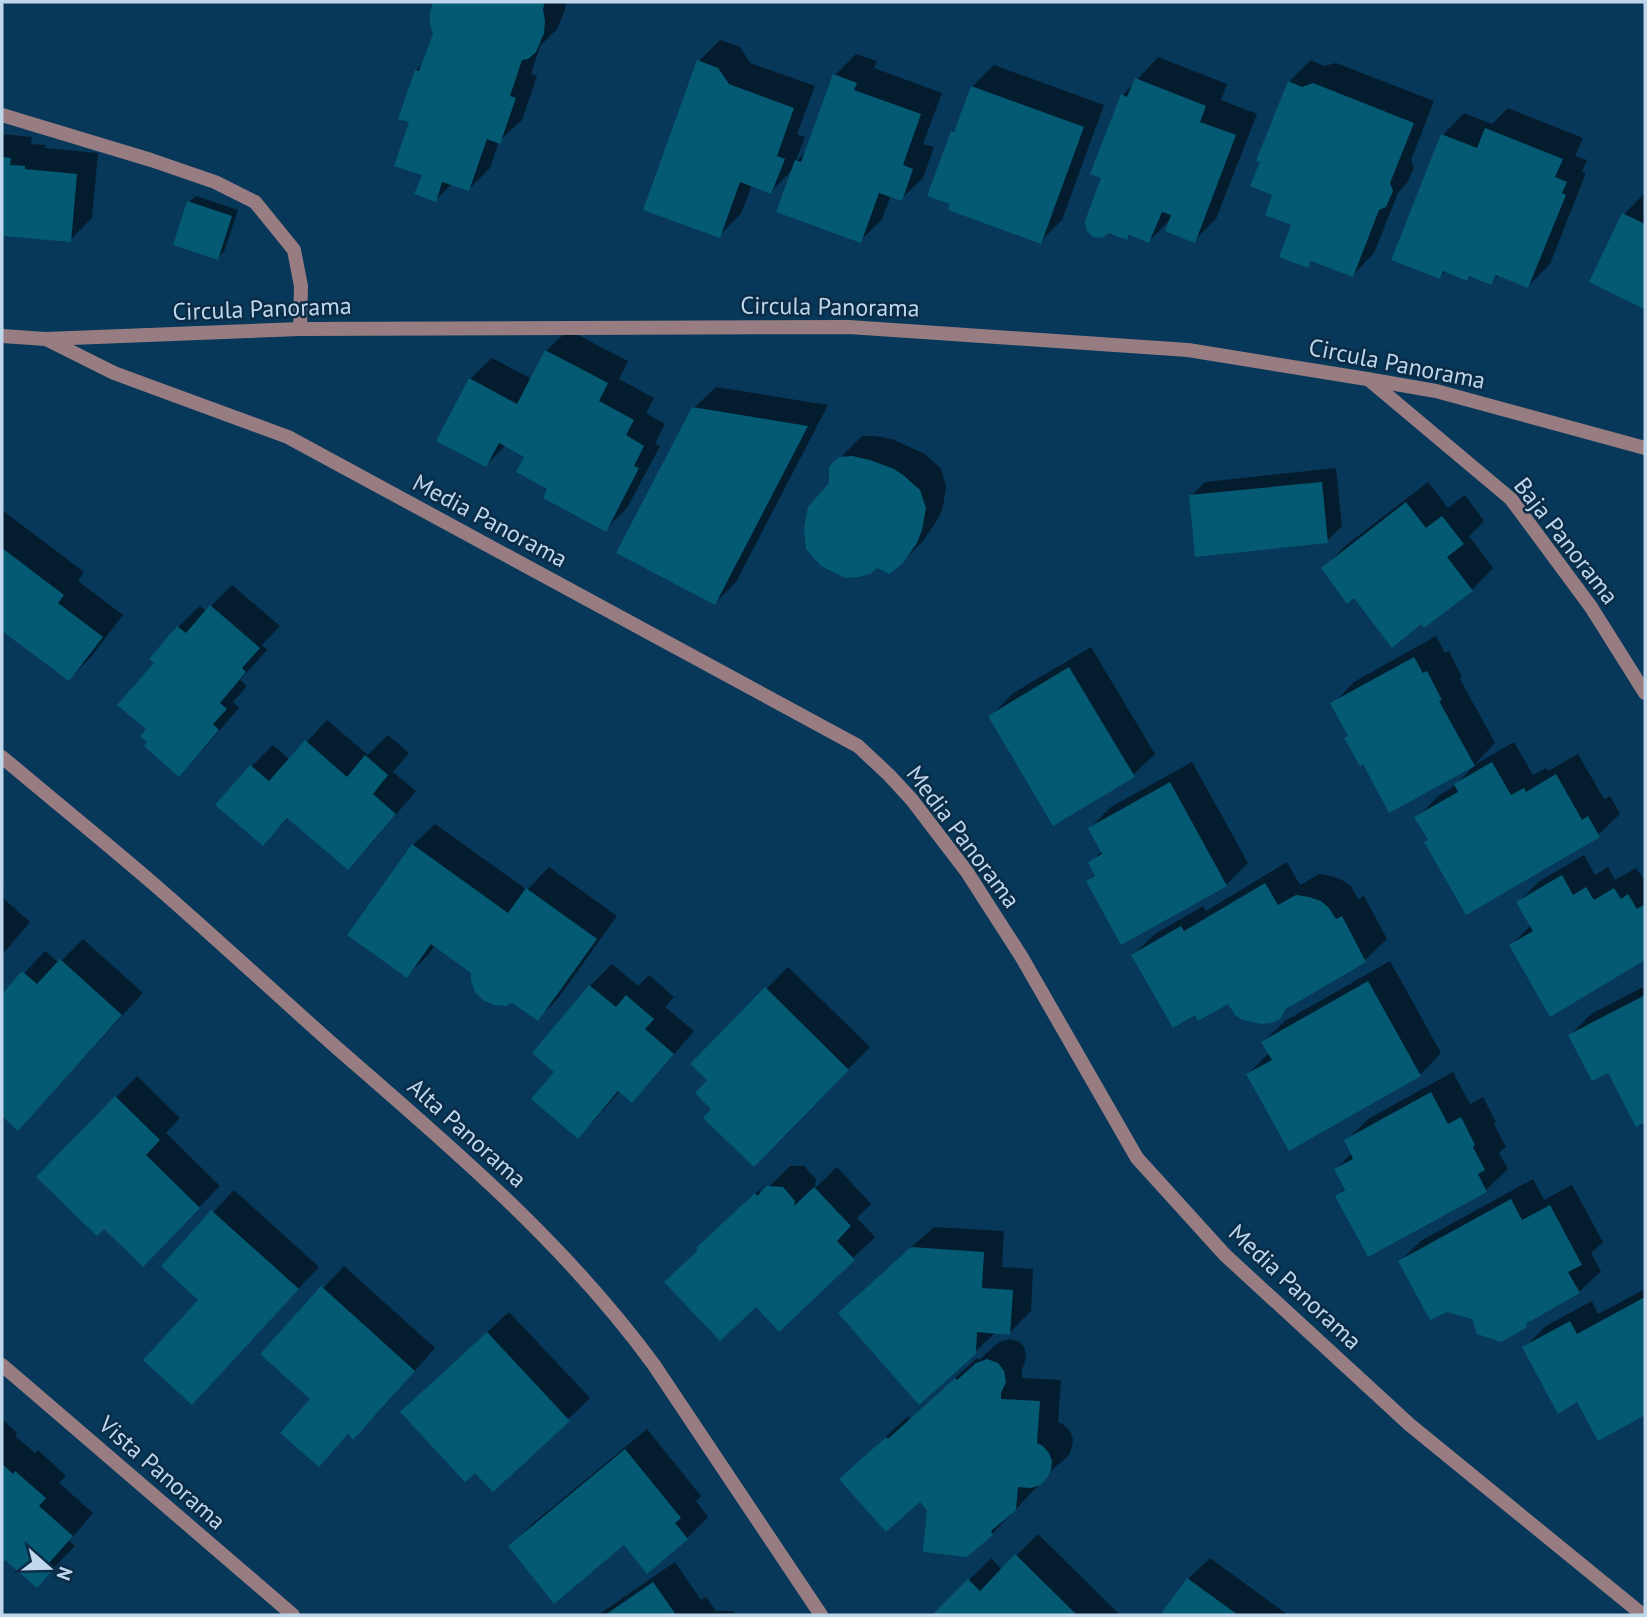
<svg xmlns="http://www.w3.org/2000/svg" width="1647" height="1617" font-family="'PT Sans',sans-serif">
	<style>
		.shadow { fill: #0007 }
		.building { fill: #045a73 }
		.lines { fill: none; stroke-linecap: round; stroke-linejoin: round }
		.minor { stroke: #977c81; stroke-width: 14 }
		.labels { text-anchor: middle; stroke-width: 5; stroke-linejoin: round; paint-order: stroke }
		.street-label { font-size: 24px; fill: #bfd6eb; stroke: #0a2c47 }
	</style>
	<rect width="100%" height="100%" fill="#073759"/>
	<!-- shadow -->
	<g class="shadow">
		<path d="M435,2H566L565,10L557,29L540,46L531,74L537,76L522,120L499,141L490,168L469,189L452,184L435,200L424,174L411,121L416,71L424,62L435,34L431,12Z"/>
		<path d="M720,40L740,47L750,63L815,86L797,134L805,137L795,163L807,150L835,75L856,54L877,61L874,68L942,93L923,144L934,147L923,178L901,199L891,195L882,219L860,241L794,168L771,192L752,185L741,214L719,236L699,61Z"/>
		<path d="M1158,57L1227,84L1221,100L1257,114L1216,219L1194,241L1171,219L1149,241L1131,234L1127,238L1103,177L1123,95Z"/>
		<path d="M1311,60L1324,66L1336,63L1434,101L1411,160L1414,168L1407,183L1398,193L1374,253L1353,275L1313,260L1307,266L1293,224L1274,194L1289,82Z"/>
		<path d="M994,65L1104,105L1062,220L1040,242L952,132L958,127L972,87Z"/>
		<path d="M1508,108L1583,138L1575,156L1587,160L1582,172L1586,173L1550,264L1528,286L1499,274L1491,283L1471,275L1467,279L1447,270L1440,277L1393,259L1443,135L1464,113L1492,124Z"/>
		<path d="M2,134L32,137L31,144L46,145L45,148L98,153L92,218L70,240L2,234Z"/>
		<path d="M1645,193V305L1643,307L1624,214Z"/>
		<path d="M196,196L238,210L224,252L217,258L189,202Z"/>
		<path d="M568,330L628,361L619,379L654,398L646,413L665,424L655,444L660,446L627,508L606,529L550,488L526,456L506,445L486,465L470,379L492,358L532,379L546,351Z"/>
		<path d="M716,387L828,405L736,582L715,603L694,408Z"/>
		<path d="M862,436H875L892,439L925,454L941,469L946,486L943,507L938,519L923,541L901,563L831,483L835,463Z"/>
		<path d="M1336,468L1342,526L1327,541L1191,496L1205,482Z"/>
		<path d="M1428,482L1448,508L1465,495L1484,521L1469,536L1493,568L1472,590L1422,622L1354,596L1323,569L1344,547Z"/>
		<path d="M2,510L84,572L78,581L123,615L90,658L69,679L2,628Z"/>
		<path d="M232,585L280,626L262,645L267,650L240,680L247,686L233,702L239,708L200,753L178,774L149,742L148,729L157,663L151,659L178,627L200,606L206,611Z"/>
		<path d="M1436,636L1445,653L1449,651L1462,677L1460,679L1495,743L1476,763V764L1514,742L1533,775L1546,768L1548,771L1578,754L1604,799L1610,796L1620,814L1598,835L1429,839L1417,818L1438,796L1456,785L1476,763L1390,811L1333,704L1354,682Z"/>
		<path d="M1091,647L1155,754L1133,775L991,716L1012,694Z"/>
		<path d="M327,720L368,755L388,735L409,753L393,772L416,791L369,846L348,868L289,817L263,844L252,766L273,745L290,760Z"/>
		<path d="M1192,762L1248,863L1226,885L1088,881L1096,874L1090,863L1102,851L1090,828L1111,807Z"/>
		<path d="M435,824L527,890L549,867L617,916L559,997L538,1019L435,945L428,955L407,976L413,845Z"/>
		<path d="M1584,855L1595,875L1608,867L1615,880L1636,868L1643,878L1645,877V958L1551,1014L1511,945L1531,925L1518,902L1540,881Z"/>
		<path d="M1287,862L1300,885L1319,874L1331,876L1342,880L1351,886L1358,899L1364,896L1387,939L1365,960L1293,1003L1279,1017L1228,1002L1196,1012L1133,955L1155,934L1203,906L1206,911Z"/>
		<path d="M2,869L4,899L30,922L2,955Z"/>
		<path d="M83,939L143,993L39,1107L18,1128L2,1113V997L45,951L59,963Z"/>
		<path d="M1390,961L1441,1053L1420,1075L1248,1074L1269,1053L1263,1042L1285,1021Z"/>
		<path d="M612,964L638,986L649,975L674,997L665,1007L694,1031L653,1079L632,1101L620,1091L599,1115L578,1137L556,1072L534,1053L590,986Z"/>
		<path d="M788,967L870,1047L754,1165L714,1109L709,1080L693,1064Z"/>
		<path d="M1645,986V1121L1636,1125L1608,1071L1570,1035L1591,1014Z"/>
		<path d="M1453,1072L1470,1104L1483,1097L1496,1122L1494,1124L1506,1147L1499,1153L1508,1169L1486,1190L1369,1255L1337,1196L1346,1187L1336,1169L1352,1153L1346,1141L1368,1119Z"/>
		<path d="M137,1076L180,1118L166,1133L220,1186L143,1264L116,1097Z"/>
		<path d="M790,1166H804L816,1179L815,1188L837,1167L871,1204L857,1218L875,1237L853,1258L700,1249L720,1227L777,1173L759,1191L762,1194Z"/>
		<path d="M1533,1179L1544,1200L1572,1185L1603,1242L1591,1253L1601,1271L1579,1292L1535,1316L1525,1326L1473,1317L1400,1261L1422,1240Z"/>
		<path d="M234,1190L319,1267L192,1403L201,1300L164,1265Z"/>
		<path d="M934,1227L1004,1231L1002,1267L1033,1269L1031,1311L1009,1333L996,1332L974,1353L861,1292Z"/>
		<path d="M344,1266L435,1348L375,1416L349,1433L340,1443L313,1399L262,1354Z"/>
		<path d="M1645,1289V1413L1599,1438L1578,1400L1524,1348L1546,1326L1592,1301L1598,1314Z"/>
		<path d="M509,1312L590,1398L568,1419L424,1390Z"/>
		<path d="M1010,1339L1020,1342L1025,1349L1026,1359L1022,1370V1378L1061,1380L1058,1422L1064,1425L1070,1431L1073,1439L1072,1447L1069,1455L1037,1484V1487L992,1534L929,1510L920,1499L841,1479L908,1416L910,1419L977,1358L979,1360L999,1342Z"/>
		<path d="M2,1419L17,1433L15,1436L35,1453L38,1450L66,1476L59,1483L93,1513L69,1541L75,1546L37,1585L5,1558L2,1561Z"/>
		<path d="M647,1429L701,1496L696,1501L708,1517L687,1538L624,1543L510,1547L531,1525Z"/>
		<path d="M1038,1534L1120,1615H934L991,1558L1002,1570Z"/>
		<path d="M1210,1558L1288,1615H1163L1188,1579Z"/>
		<path d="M675,1562L701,1600L706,1597L716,1611H733L736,1615H598Z"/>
	</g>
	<!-- building -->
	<g class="building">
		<path d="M433,2H545L543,9L545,21L544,33L536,52L528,59L522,60L510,96L516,98L500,144L487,139L469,191L442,182L436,202L414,194L422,175L394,166L409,122L398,119L415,70L419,71L433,34L430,24V12Z"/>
		<path d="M697,60L718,68L729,84L794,108L777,156L785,159L771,194L740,182L720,238L643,210Z"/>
		<path d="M833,74L857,83L854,90L921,114L903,165L913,169L902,201L879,193L861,243L776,212L795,160L801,162Z"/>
		<path d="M1135,78L1206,106L1200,122L1236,135L1195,243L1165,231L1171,215L1162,212L1149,243L1129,235L1127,240L1109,233L1102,238L1093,237L1086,230L1085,221L1101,178L1090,174L1121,94L1127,97Z"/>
		<path d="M1288,81L1302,87L1313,83L1414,123L1390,183L1393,191L1386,207L1379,210L1353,277L1311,261L1308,268L1279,257L1291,225L1265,215L1272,195L1250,186L1260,162L1256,161Z"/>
		<path d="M971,86L1084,127L1041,244L948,210L950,204L927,196L951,131L954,132Z"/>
		<path d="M1485,128L1563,159L1555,177L1567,182L1562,193L1566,195L1528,288L1496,275L1491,285L1469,276L1467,281L1443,271L1440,279L1391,260L1441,134L1477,148Z"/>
		<path d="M2,157L11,158L10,165L25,166V169L77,174L71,242L2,236Z"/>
		<path d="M187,201L232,216L218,260L173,245Z"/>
		<path d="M1622,213L1645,224V306L1644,309L1589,282Z"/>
		<path d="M545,350L608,383L599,401L634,420L626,435L644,446L634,466L639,468L606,532L543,498L547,489L516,472L524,457L499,443L486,467L436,441L469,378L517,404Z"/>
		<path d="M692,407L808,426L715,605L616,553Z"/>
		<path d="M852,456L870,460L894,469L903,475L920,490L926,508L922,530L917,543L902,564L889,574L877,568L870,574L859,577L845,578L821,566L806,549L804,529L808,507L829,483V467L833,462L839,457Z"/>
		<path d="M1322,482L1328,543L1195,557L1189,495Z"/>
		<path d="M1406,502L1426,528L1442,516L1464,544L1447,557L1473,591L1424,628L1421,624L1392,648L1354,598L1347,604L1321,568Z"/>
		<path d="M2,548L64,595L58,603L103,637L69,681L2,631Z"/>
		<path d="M210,605L260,648L242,668L246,672L220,703L227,709L213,724L219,730L179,777L144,746L147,742L140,736L146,729L117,705L154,663L149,659L177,626L186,633Z"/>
		<path d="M1414,657L1423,673L1427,671L1442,700L1439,701L1475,766L1389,813L1363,764L1360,766L1344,738L1348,736L1330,703Z"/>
		<path d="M1069,667L1135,777L1053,826L988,716Z"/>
		<path d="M305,740L347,777L365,755L388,775L373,794L396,814L348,870L287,818L263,846L215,805L250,765L269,781Z"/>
		<path d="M1492,762L1511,795L1524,788L1526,792L1556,774L1582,820L1588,816L1600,837L1466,915L1424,842L1428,840L1414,817L1458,792L1454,784Z"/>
		<path d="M1170,782L1227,886L1121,945L1086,881L1095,876L1088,862L1102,854L1088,828Z"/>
		<path d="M412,844L508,913L526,888L597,939L538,1021L512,1003L506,1006L494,1005L483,1000L475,992L471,981V973L431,944L407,978L347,935Z"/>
		<path d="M1562,875L1573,895L1586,887L1594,900L1614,888L1621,899L1628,894L1637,909L1645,904V960L1550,1017L1509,945L1533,931L1516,902Z"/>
		<path d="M1265,883L1278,905L1296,895L1309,897L1321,901L1329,908L1336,919L1342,916L1366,962L1286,1009L1280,1019L1272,1023L1262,1024L1243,1020L1235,1015L1228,1004L1198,1021L1195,1015L1173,1028L1131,955L1181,926L1184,931Z"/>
		<path d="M60,959L122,1015L18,1131L2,1116V994L22,971L37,984Z"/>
		<path d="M1368,981L1421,1076L1289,1151L1246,1074L1272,1060L1261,1042Z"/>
		<path d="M589,985L616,1007L626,995L654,1019L645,1029L674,1054L632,1103L618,1091L578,1139L531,1099L554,1072L532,1053Z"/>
		<path d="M765,987L849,1070L754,1167L703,1118L711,1109L695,1093L707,1080L690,1064Z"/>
		<path d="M1645,995V1122L1636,1127L1608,1073L1592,1081L1568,1035Z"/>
		<path d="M1431,1092L1448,1124L1461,1117L1475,1145L1473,1147L1485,1170L1478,1174L1487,1192L1368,1257L1335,1196L1345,1190L1334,1169L1353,1159L1344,1140Z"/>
		<path d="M115,1096L160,1140L146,1155L200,1208L143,1267L104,1229L97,1236L36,1177Z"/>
		<path d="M767,1186L783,1187L795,1201L794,1206L814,1187L851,1226L837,1241L855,1260L779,1332L756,1307L720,1341L664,1282L698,1250L696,1248L755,1193L757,1196Z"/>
		<path d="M1511,1199L1522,1220L1550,1205L1582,1265L1568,1272L1580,1293L1527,1323L1526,1328L1501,1342L1477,1334L1472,1319L1447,1312L1430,1320L1398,1261Z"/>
		<path d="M211,1210L299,1289L192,1405L143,1360L198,1300L161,1266Z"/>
		<path d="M911,1247L984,1252L982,1288L1013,1290L1010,1335L977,1332L976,1354L919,1405L838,1313Z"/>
		<path d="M321,1286L415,1371L353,1440L348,1434L319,1467L280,1433L310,1399L260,1354Z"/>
		<path d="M1645,1297V1415L1598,1441L1577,1402L1558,1414L1522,1347L1570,1321L1577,1334Z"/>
		<path d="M487,1332L570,1421L493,1492L475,1473L465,1482L400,1412Z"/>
		<path d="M987,1359L998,1363L1004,1371L1006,1382L1001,1393V1399L1040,1401L1037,1443L1043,1446L1049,1453L1052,1461L1051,1470L1047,1478L1040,1485L1031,1488L1018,1487L1016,1510L991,1531L993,1535L967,1557L923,1552L927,1510L920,1502L886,1532L839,1479L886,1437L888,1439L955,1378L957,1380L976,1363Z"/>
		<path d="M625,1449L681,1518L675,1523L688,1539L647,1574L624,1545L554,1604L508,1546Z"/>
		<path d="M2,1464L13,1474L15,1471L46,1498L39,1506L73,1536L49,1563L54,1568L37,1588L5,1560L2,1563Z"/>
		<path d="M1015,1554L1077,1615H932L968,1579L980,1591Z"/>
		<path d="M1187,1578L1238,1615H1160Z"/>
		<path d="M653,1582L676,1615H605Z"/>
	</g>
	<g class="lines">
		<!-- minor -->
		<g class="minor">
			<path d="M2,115L151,160L215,182L255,202L294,250L301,286L300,329"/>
			<path d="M2,336L46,339L300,329L849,327L1188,350L1367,379L1436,391L1645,448"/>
			<path d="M46,339L114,373L288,437L858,746L889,775L912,800L967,872L1021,956L1137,1158L1225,1255L1410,1425L1643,1615"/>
			<path d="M1368,379L1511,499L1591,607L1645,693"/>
			<path d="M2,757C53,800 105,842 156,886C217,939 276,994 337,1048C451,1147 564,1242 654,1365L821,1615"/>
			<path d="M2,1365L293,1615"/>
		</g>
	</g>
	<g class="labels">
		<!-- street labels -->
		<g class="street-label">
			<text transform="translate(830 307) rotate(1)" y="8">Circula Panorama</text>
			<text transform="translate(262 309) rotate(-2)" y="8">Circula Panorama</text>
			<text transform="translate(1397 364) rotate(11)" y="8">Circula Panorama</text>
			<text transform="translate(490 521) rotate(28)" y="8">Media Panorama</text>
			<text transform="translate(1566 541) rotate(52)" y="8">Baja Panorama</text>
			<text transform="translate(963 837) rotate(53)" y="8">Media Panorama</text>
			<text transform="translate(467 1133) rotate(42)" y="8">Alta Panorama</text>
			<text transform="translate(1295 1287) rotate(43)" y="8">Media Panorama</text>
			<text transform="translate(162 1473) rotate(41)" y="8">Vista Panorama</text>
		</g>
	</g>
	<!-- border -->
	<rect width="1647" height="1617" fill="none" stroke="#bfd6eb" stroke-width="7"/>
	<!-- north arrow -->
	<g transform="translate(49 1568) rotate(110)" stroke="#0a2c47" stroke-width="5" paint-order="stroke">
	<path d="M0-5L12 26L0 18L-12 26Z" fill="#bfd6eb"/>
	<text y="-10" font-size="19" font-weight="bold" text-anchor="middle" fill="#bfd6eb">N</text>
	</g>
</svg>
